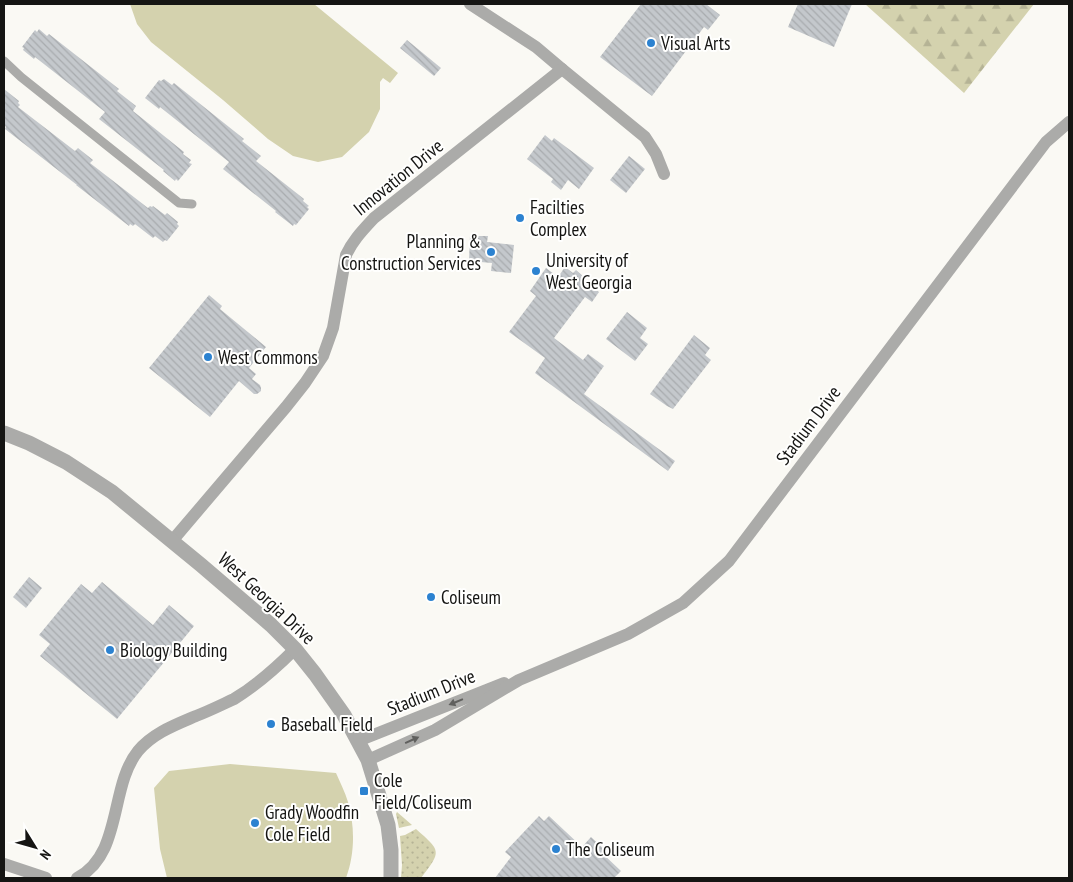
<svg xmlns="http://www.w3.org/2000/svg" width="1073" height="882" font-family="'PT Sans Narrow',sans-serif">
	<style>
		.grass { fill: url(#grass-dots) }
		.forest { fill: url(#forest-firs) }
		.pitch { fill: #d4d2ae }
		.building { fill: url(#building-back-hatch) }
		.lines { fill: none; stroke-linecap: round; stroke-linejoin: round }
		.pedestrian { stroke: #ababa9; stroke-width: 9 }
		.minor { stroke: #ababa9; stroke-width: 12 }
		.tertiary { stroke: #ababa9; stroke-width: 15 }
		.oneway { fill: #60605e }
		.poi-dot { fill: #2c82d0; stroke: #fffffe; stroke-width: 2 }
		.labels { text-anchor: middle; stroke-width: 4; stroke-linejoin: round; paint-order: stroke }
		.poi-label { font-size: 19px; fill: #151513; stroke: #fffffe; text-anchor: start }
		.street-label { font-size: 19px; fill: #151513; stroke: #fffffe }
	</style>
	<defs>
		<pattern id="grass-dots" width="8" height="8" patternUnits="userSpaceOnUse" patternTransform="scale(1.25)"><rect width="8" height="8" fill="#d4d2ae"/><path d="M2 2h.1M6 6h.1" fill="none" stroke="#b5b395" stroke-width="1.8" stroke-linecap="round"/></pattern>
		<pattern id="forest-firs" width="22" height="20" patternUnits="userSpaceOnUse" patternTransform="scale(1.25)"><rect width="22" height="20" fill="#d4d2ae"/><path d="M5 1l3.5 6h-7zM16 11l3.5 6h-7z" fill="#b5b395"/></pattern>
		<pattern id="building-back-hatch" width="6" height="6" patternUnits="userSpaceOnUse" patternTransform="scale(1.25)"><rect width="6" height="6" fill="#c4c8cc"/><path d="M-1 5l2 2M0 0l6 6M5-1l2 2" fill="none" stroke="#a8abae"/></pattern>
	</defs>
	<rect width="100%" height="100%" fill="#faf9f4"/>
	<!-- grass -->
	<g class="grass">
		<path d="M397,812L412,825L399,828L396,814Z"/>
		<path d="M416,829C441,851 442,851 421,878H401L402,865L400,836L405,835Z"/>
	</g>
	<!-- forest -->
	<path class="forest" d="M865,4H1034L964,93Z"/>
	<!-- pitch -->
	<g class="pitch">
		<path d="M130,4H314L398,73L390,83L383,78L380,82V109L369,132L342,157L318,162L293,156L268,139L223,100L151,42L137,24Z"/>
		<path d="M230,764L336,773C340,782 345,792 348,802C355,826 355,854 346,878H167L160,849L154,788L169,771Z"/>
	</g>
	<!-- building -->
	<g class="building">
		<path d="M641,4H706L720,15L708,30L704,27L652,96L600,57Z"/>
		<path d="M798,4H852L834,47L788,27Z"/>
		<path d="M39,29L47,36L49,34L119,89L117,91L136,106L133,111L184,152L183,154L191,160L189,163L192,164L178,181L176,179L175,181L163,171L164,170L99,119L105,112L35,57L34,59L23,50L24,48L22,47L35,30L37,32Z"/>
		<path d="M407,40L441,68L434,76L400,48Z"/>
		<path d="M164,79L172,85L174,83L244,139L242,141L261,156L256,161L304,199L303,201L309,206L307,207L309,209L296,225L294,224L293,226L275,212L276,211L223,169L229,162L160,107L159,109L145,98L159,80L161,81Z"/>
		<path d="M4,89L19,101L18,103L20,105L18,107L75,151L78,148L93,160L90,163L148,208L150,206L152,207L153,206L165,215L167,213L178,222L177,224L179,226L167,241L165,240L163,242L155,236L153,238L135,224L133,226L130,224L129,226L76,185H77L5,129L6,127L4,125Z"/>
		<path d="M545,135L552,141L554,138L594,168L579,189L568,180L561,190L551,182L553,179L527,159Z"/>
		<path d="M629,156L645,169L626,193L610,180Z"/>
		<path d="M470,236H488L487,242L514,245L511,273L491,271L492,263L469,261Z"/>
		<path d="M565,267L573,273L576,270L584,277L583,278L593,285L592,287L599,292L592,302L585,297L554,338L583,360L588,354L604,366L584,394L675,461L668,471L535,373L545,358L509,332L536,296L530,291L546,268L558,277Z"/>
		<path d="M209,295L222,306L220,309L266,347L249,368L256,374L252,379L260,385L261,388V391L257,394H254L239,381L210,417L149,368Z"/>
		<path d="M627,312L647,328L640,338L648,344L635,361L606,339Z"/>
		<path d="M694,335L710,348L705,355L711,360L673,409L667,406L650,394Z"/>
		<path d="M29,577L42,588L26,608L13,597Z"/>
		<path d="M102,582L153,625L169,605L194,626L117,719L40,656L50,644L39,635L81,584L92,593Z"/>
		<path d="M539,816L544,821L549,816L582,847L591,837L606,851L603,854L621,871L614,878H495L511,857L505,852Z"/>
	</g>
	<g class="lines">
		<!-- pedestrian -->
		<path class="pedestrian" d="M4,61L21,77L179,203L192,204"/>
		<!-- minor -->
		<g class="minor">
			<path d="M470,4L536,47L562,69L645,137L656,154L664,174"/>
			<path d="M172,541L286,407L305,383L323,356L333,328L346,255C353,240 363,230 374,218L562,69"/>
			<path d="M358,741L504,683"/>
			<path d="M368,760L435,730L519,680L628,634L683,603L729,561L1046,142L1069,122"/>
			<path d="M4,864L46,878"/>
			<path d="M77,878C123,854 109,787 138,751C153,733 175,725 196,716C209,711 221,705 234,699C257,685 276,668 295,649"/>
		</g>
		<!-- tertiary -->
		<path class="tertiary" d="M4,433L29,443L66,462L112,492L201,565L271,625L295,649L315,674L344,715L368,760L388,825L391,850V878"/>
	</g>
	<!-- one-way arrows -->
	<defs><path id="oneway-solid" d="M-6-.8H1V-3.2L6.5 0L1 3.2V.8H-6Z" transform="scale(1.25)"/></defs>
	<g class="oneway">
		<use href="#oneway-solid" transform="translate(456 702) rotate(158)"/>
		<use href="#oneway-solid" transform="translate(412 740) rotate(-24)"/>
	</g>
	<!-- markers -->
	<g class="poi-dot">
		<circle cx="651" cy="43" r="5"/>
		<circle cx="520" cy="218" r="5"/>
		<circle cx="491" cy="252" r="5"/>
		<circle cx="536" cy="271" r="5"/>
		<circle cx="208" cy="357" r="5"/>
		<circle cx="431" cy="597" r="5"/>
		<circle cx="110" cy="650" r="5"/>
		<circle cx="271" cy="724" r="5"/>
		<rect x="359" y="786" width="10" height="10" rx="2.5"/>
		<circle cx="255" cy="823" r="5"/>
		<circle cx="556" cy="849" r="5"/>
	</g>
	<g class="labels">
		<!-- poi labels -->
		<g class="poi-label">
			<text x="661" y="50">Visual Arts</text>
			<text x="530" y="214">Facilties<tspan x="530" dy="22">Complex</tspan></text>
			<text x="481" y="248" text-anchor="end">Planning &amp;<tspan x="481" dy="22">Construction Services</tspan></text>
			<text x="546" y="267">University of<tspan x="546" dy="22">West Georgia</tspan></text>
			<text x="218" y="364">West Commons</text>
			<text x="441" y="604">Coliseum</text>
			<text x="120" y="657">Biology Building</text>
			<text x="281" y="731">Baseball Field</text>
			<text x="374" y="787">Cole<tspan x="374" dy="22">Field/Coliseum</tspan></text>
			<text x="265" y="819">Grady Woodfin<tspan x="265" dy="22">Cole Field</tspan></text>
			<text x="566" y="856">The Coliseum</text>
		</g>
		<!-- street labels -->
		<g class="street-label">
			<text transform="translate(398 177) rotate(-39)" y="7">Innovation Drive</text>
			<text transform="translate(808 425) rotate(-53)" y="7">Stadium Drive</text>
			<text transform="translate(267 598) rotate(43)" y="7">West Georgia Drive</text>
			<text transform="translate(431 692) rotate(-22)" y="7">Stadium Drive</text>
		</g>
	</g>
	<!-- border -->
	<rect width="1073" height="882" fill="none" stroke="#151513" stroke-width="10"/>
	<!-- north arrow -->
	<g transform="translate(35 847) rotate(127)" stroke="#fffffe" stroke-width="4" paint-order="stroke">
	<path d="M0-4L9 19L0 12L-9 19Z" fill="#151513"/>
	<text y="-8" font-size="14" font-weight="bold" text-anchor="middle" fill="#151513">N</text>
	</g>
</svg>
